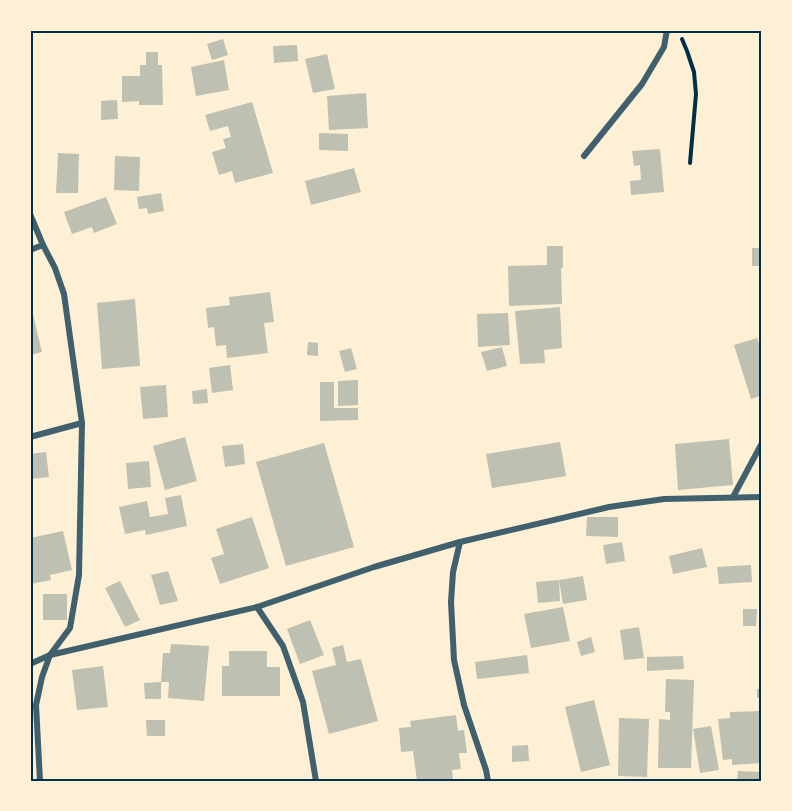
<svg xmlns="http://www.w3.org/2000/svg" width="792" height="811" font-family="Raleway,sans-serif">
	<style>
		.building { fill: #bec0b2 }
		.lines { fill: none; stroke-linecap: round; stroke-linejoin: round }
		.path { stroke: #003049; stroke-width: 4 }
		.minor { stroke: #3f606c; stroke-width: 6 }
		.neatline { fill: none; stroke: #003049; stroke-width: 2 }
	</style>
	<rect width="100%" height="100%" fill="#fdf0d5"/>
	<!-- building -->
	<g class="building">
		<path d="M223,39L228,55L212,60L207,44Z"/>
		<path d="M297,45L298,61L274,63L273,46Z"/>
		<path d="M146,52H158V65H162L163,105H139V101L122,102V76H140V65H146Z"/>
		<path d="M327,54L335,89L313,93L305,59Z"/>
		<path d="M224,60L229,90L196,96L191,67Z"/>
		<path d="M366,93L368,128L329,130L327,96Z"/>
		<path d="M117,100L118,119L101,120V101Z"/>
		<path d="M252,102L273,173L235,183L232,171L219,175L212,152L226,148L223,139L231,137L228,126L210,131L205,115Z"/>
		<path d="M319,133L348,134V151L319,150Z"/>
		<path d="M660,149L664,192L631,195L630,181L641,180L640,165L634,166L632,151Z"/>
		<path d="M58,153L79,154L78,193H56Z"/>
		<path d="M115,156L140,157L139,191L114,190Z"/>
		<path d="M354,168L361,192L311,205L305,181Z"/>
		<path d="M161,193L164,211L148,214L147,208L139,209L137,197Z"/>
		<path d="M106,197L117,224L94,233L92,227L72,234L64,212Z"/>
		<path d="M547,246H563V268H561L562,304L509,306L508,266L547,265Z"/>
		<rect x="752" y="248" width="10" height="18"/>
		<path d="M270,292L274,322L264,323L268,353L227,358L226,345L216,346L214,327L208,328L206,308L230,305L229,297Z"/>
		<path d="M135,299L140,366L102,369L97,303Z"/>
		<path d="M30,302L42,352L30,355Z"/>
		<path d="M560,307L562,348L544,350L545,363L520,364L515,311Z"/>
		<path d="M508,313L510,345L478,347L477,314Z"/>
		<path d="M757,338L762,353V395L751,399L734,345Z"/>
		<path d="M308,342L318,343V356L307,355Z"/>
		<path d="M502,347L507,366L487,371L481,352Z"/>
		<path d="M351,348L357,369L345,372L339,351Z"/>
		<path d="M230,365L233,390L212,393L209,368Z"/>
		<path d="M358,380V405L338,406V381Z"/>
		<path d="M320,382H334V408H358V420L320,421Z"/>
		<path d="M166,385L168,417L143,419L140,387Z"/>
		<path d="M207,389L208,403L193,404L192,391Z"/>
		<path d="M185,437L197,481L165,490L153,446Z"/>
		<path d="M729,439L733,485L678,490L675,444Z"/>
		<path d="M560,442L566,476L492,488L486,454Z"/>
		<path d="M324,443L354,547L286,566L256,462Z"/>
		<path d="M243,444L245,464L225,467L222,446Z"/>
		<path d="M46,452L49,477L30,479V454Z"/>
		<path d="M149,461L151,487L128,489L126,463Z"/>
		<path d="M181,495L187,526L146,535L145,530L125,534L119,507L147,501L150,517L168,514L165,498Z"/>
		<path d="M252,517L269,568L220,584L211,558L224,554L216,529Z"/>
		<path d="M587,517H618V537L586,536Z"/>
		<path d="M63,531L72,570L50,575L51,580L30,584V538Z"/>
		<path d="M622,542L625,561L606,564L603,545Z"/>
		<path d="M702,548L707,567L673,574L669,556Z"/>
		<path d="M751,565L752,582L719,584L717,567Z"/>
		<path d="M168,571L178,601L160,605L151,575Z"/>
		<path d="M583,576L587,600L563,604L559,580Z"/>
		<path d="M559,580L560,601L538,603L536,582Z"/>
		<path d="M120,581L140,620L125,627L105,588Z"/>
		<rect x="43" y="594" width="24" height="26"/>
		<rect x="759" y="598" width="3" height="13"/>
		<path d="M563,607L570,641L531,648L524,614Z"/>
		<path d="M743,609H757L756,626H743Z"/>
		<path d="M310,620L324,655L300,664L287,629Z"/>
		<path d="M639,627L644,658L624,660L620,630Z"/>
		<path d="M591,637L595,652L581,656L577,642Z"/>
		<path d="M171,644L209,646L204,701L168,698L169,682H161L163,653H170Z"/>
		<path d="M343,645L347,662L361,659L378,721L329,734L312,671L336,665L332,648Z"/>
		<path d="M229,651H267V667H280V696H222V666H229Z"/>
		<path d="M527,655L529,673L477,679L475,662Z"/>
		<path d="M683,656L684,669L647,671V657Z"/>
		<path d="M103,666L108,707L77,710L72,670Z"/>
		<path d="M666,679L694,680L691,768H658L659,719L670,720V712H665Z"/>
		<path d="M161,682V699H145L144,683Z"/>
		<rect x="757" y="689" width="5" height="9"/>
		<path d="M594,700L610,765L581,772L565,707Z"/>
		<path d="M761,711L762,763L732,765V759L723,760L718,719L730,718V712Z"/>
		<path d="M456,715L458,731L464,730L467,753H459L461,769L452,770L453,779L417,781L413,751L401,752L399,728L411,727L410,721Z"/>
		<path d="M619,718L649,719L647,777L618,776Z"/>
		<path d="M146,720H165V736H147Z"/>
		<path d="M711,726L719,770L700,773L693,729Z"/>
		<path d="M528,745L529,761L512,762V746Z"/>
		<path d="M738,771L762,772V781H737Z"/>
	</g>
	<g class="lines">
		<!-- path -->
		<path class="path" d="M682,39L687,51L694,72L696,94L690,163"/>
		<!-- minor -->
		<g class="minor">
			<path d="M584,156L642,84L664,47L667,30"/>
			<path d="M30,214L43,245L55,268L64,294L82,423L79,575L70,628L50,655L42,677L36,705L40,781"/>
			<path d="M30,250L43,245"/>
			<path d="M30,437L82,423"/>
			<path d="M733,497L762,443"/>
			<path d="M460,542L453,572L451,602L454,660L464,705L486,770L488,781"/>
			<path d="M257,607L283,646L303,702L316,781"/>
			<path d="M30,664L50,655L257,607L374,567L460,542L609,507L664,499L762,497"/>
		</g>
	</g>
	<!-- border -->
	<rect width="792" height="811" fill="none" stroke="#fdf0d5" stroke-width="63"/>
	<rect x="32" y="32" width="728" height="748" class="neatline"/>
</svg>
